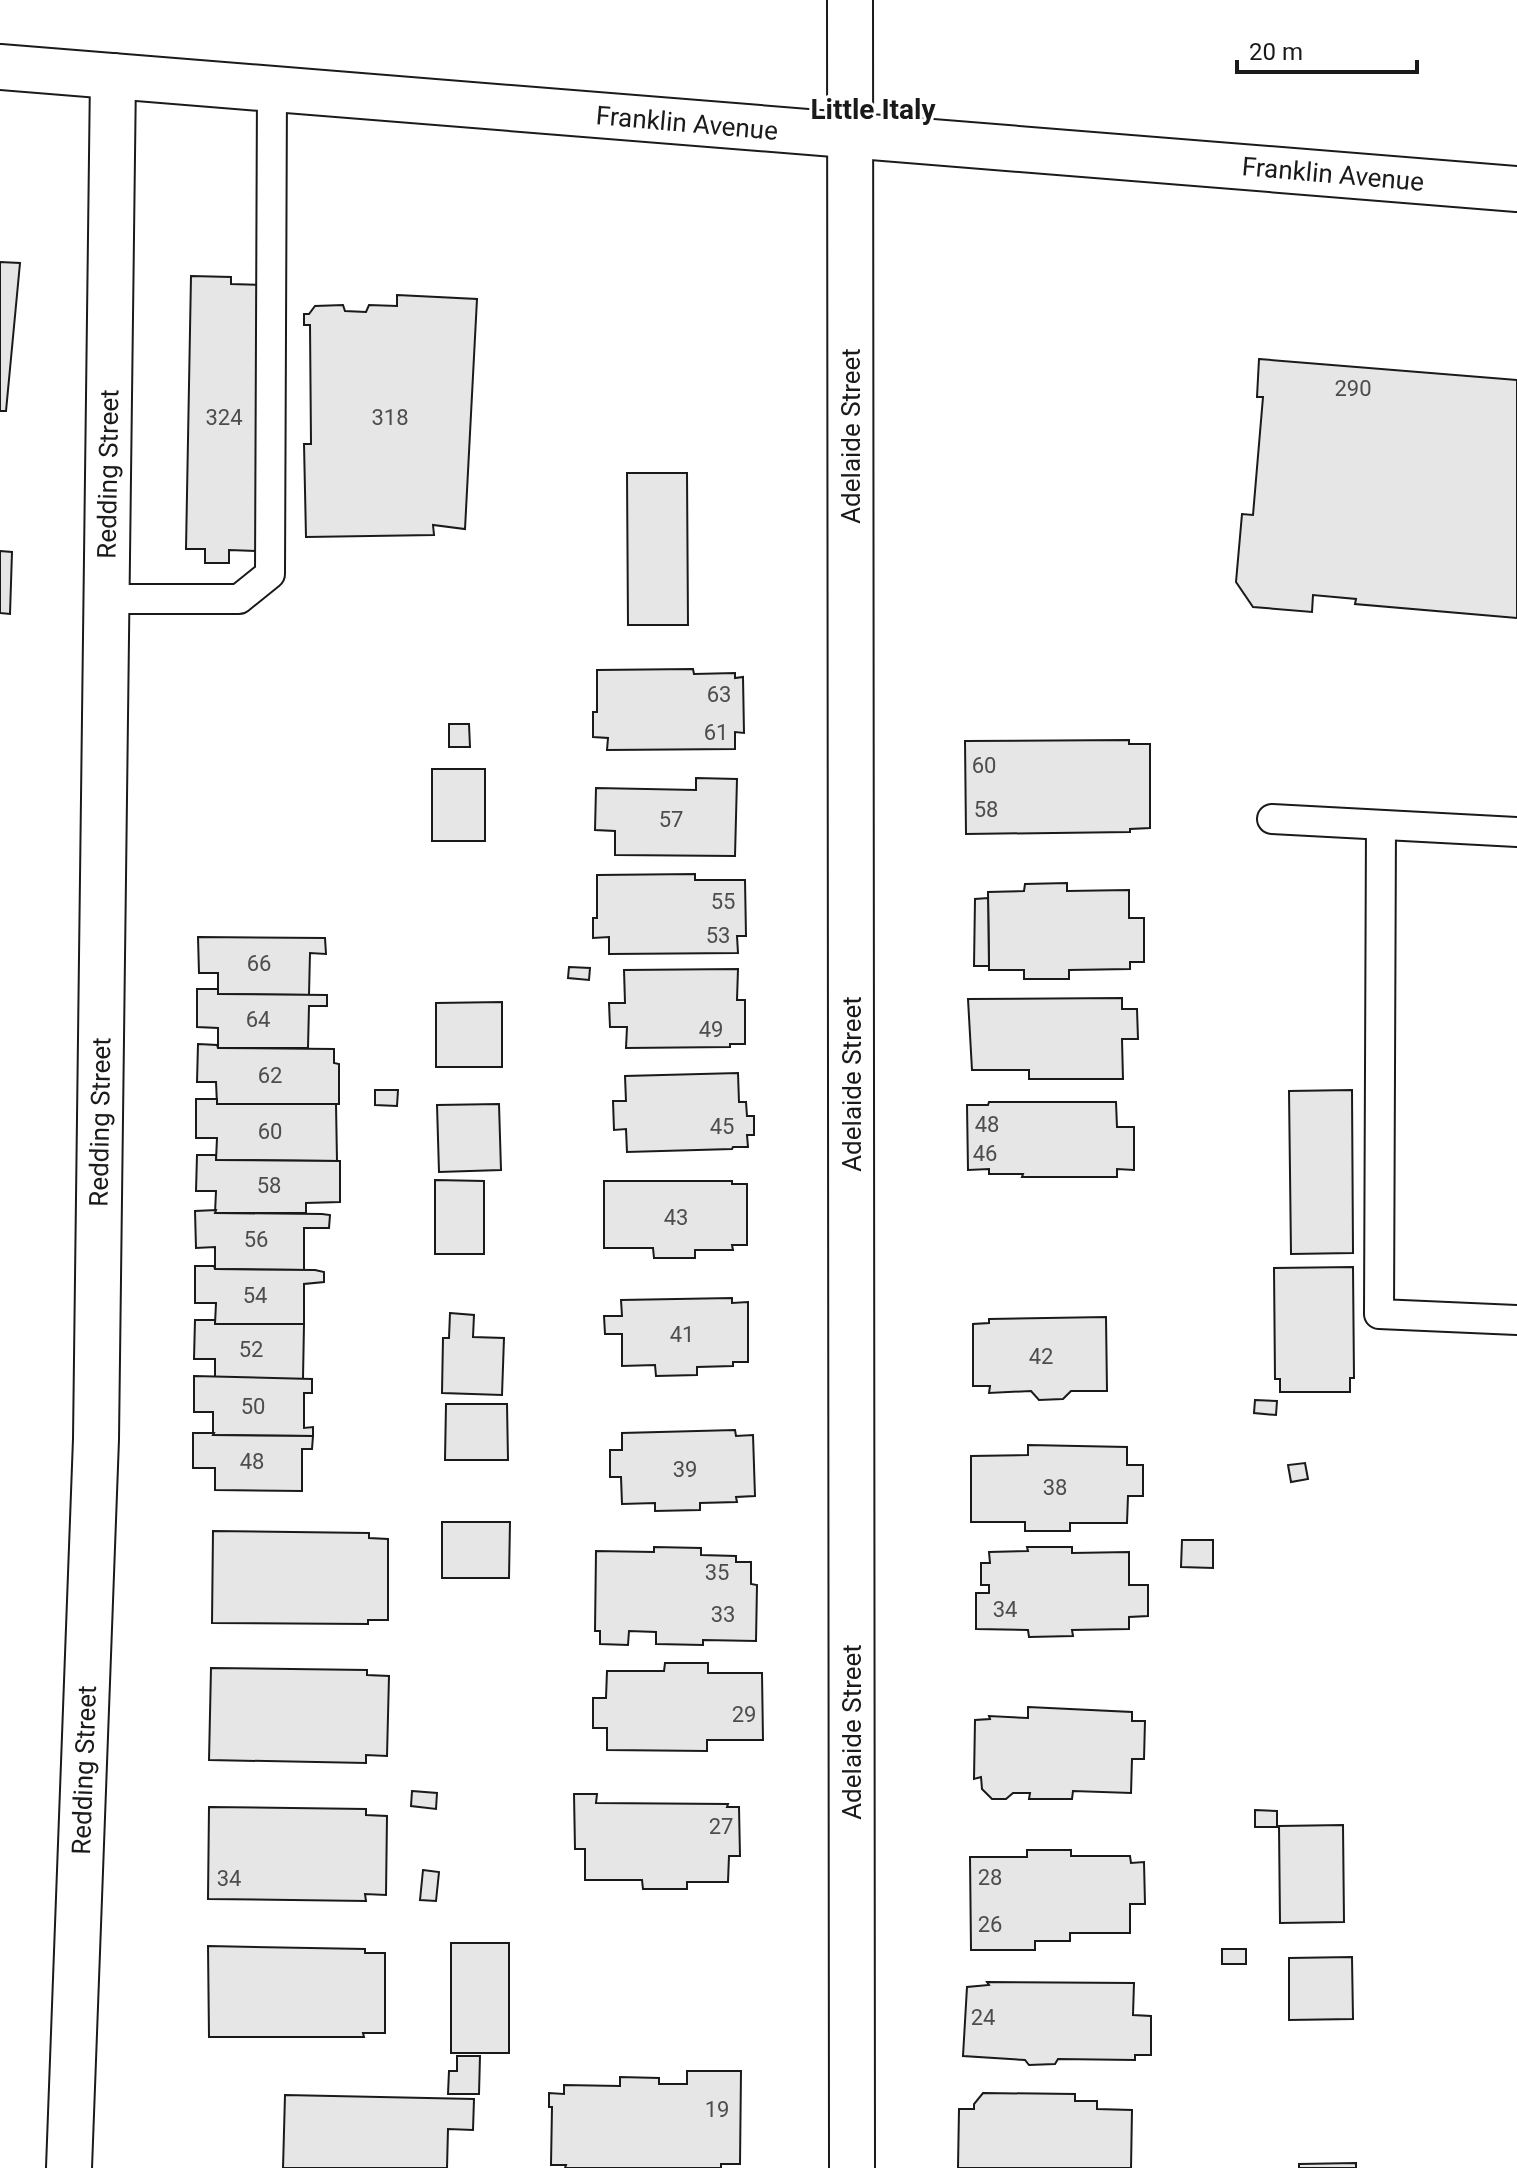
<svg xmlns="http://www.w3.org/2000/svg" width="1517" height="2168" font-family="Roboto,sans-serif">
	<style>
		.building { fill: #e6e6e6; stroke: #1a1a1a; stroke-width: 2 }
		.lines { fill: none; stroke-linecap: round; stroke-linejoin: round }
		.service-casing { stroke: #1a1a1a; stroke-width: 32 }
		.minor-casing { stroke: #1a1a1a; stroke-width: 48 }
		.secondary-casing { stroke: #1a1a1a; stroke-width: 48 }
		.service { stroke: #fff; stroke-width: 28 }
		.minor { stroke: #fff; stroke-width: 44 }
		.secondary { stroke: #fff; stroke-width: 44 }
		.labels { text-anchor: middle; stroke-width: 6; stroke-linejoin: round; paint-order: stroke }
		.number-label { font-size: 22px; fill: #4d4d4d }
		.street-label { font-size: 26px; fill: #1a1a1a; stroke: #fff }
		.neighbourhood-label { font-size: 28px; font-weight: bold; fill: #1a1a1a; stroke: #fff }
	</style>
	<rect width="100%" height="100%" fill="#fff"/>
	<!-- building -->
	<g class="building">
		<path d="M0,262L20,263L6,411H0Z"/>
		<path d="M191,276L231,277V284L263,285L258,551L229,550V563H205V549H186Z"/>
		<path d="M397,295L477,299L465,529L433,525L434,535L306,537L304,444H311L310,325H304V314H309L315,306L343,305L345,311L366,312L369,305L397,306Z"/>
		<path d="M1259,359L1517,380V618L1355,604L1356,599L1313,595L1312,612L1253,607L1236,582L1242,514L1253,515L1263,397H1257Z"/>
		<path d="M627,473H687L688,625H628Z"/>
		<path d="M0,551L12,552L10,614L0,613Z"/>
		<path d="M693,669L694,674L735,673V678L743,677L744,733L735,732V749L607,750L608,738L593,737V712H597V670Z"/>
		<path d="M449,724H469L470,747H449Z"/>
		<path d="M1129,740V744H1150V828L1130,829V832L966,834L965,741Z"/>
		<rect x="432" y="769" width="53" height="72"/>
		<path d="M696,778L737,779L735,856L615,855V831L595,830L596,788L696,790Z"/>
		<path d="M695,874V880H745L746,936H737L738,953L609,954V937L593,938V918H597V875Z"/>
		<path d="M1067,883V891L1129,890V918H1144V962H1130V969L1069,970V979H1024V970H989L988,892L1024,891L1025,884Z"/>
		<path d="M988,898L989,966H974L975,899Z"/>
		<path d="M198,937L325,938L326,954L310,953L309,995L218,994V973H199Z"/>
		<path d="M569,967L590,968L589,980L568,978Z"/>
		<path d="M738,969L737,1000H745V1044H730V1047L626,1048L627,1027H610L609,1003H625L624,970Z"/>
		<path d="M197,989H218V994L327,995V1006H309L308,1048H218V1028L197,1027Z"/>
		<path d="M1122,998V1009H1137L1138,1039H1122L1123,1079H1029V1070H972L968,999Z"/>
		<path d="M502,1002V1067H436V1003Z"/>
		<path d="M198,1044L217,1045L218,1048L334,1049V1063L339,1064V1104H217L216,1082H197Z"/>
		<path d="M738,1073L739,1102H746L747,1116H754V1135H747L748,1147H733L732,1149L627,1152L626,1129L614,1130L613,1101H626L625,1076Z"/>
		<path d="M375,1090H398L397,1106L375,1105Z"/>
		<path d="M1352,1090L1353,1253L1291,1254L1289,1091Z"/>
		<path d="M196,1099H217V1104H336L337,1161L216,1160L217,1138H196Z"/>
		<path d="M989,1102H1116L1117,1127H1134V1170L1117,1169V1177H1022L1023,1174H989V1169L968,1170L967,1105H988Z"/>
		<path d="M499,1104L501,1170L439,1172L437,1105Z"/>
		<path d="M197,1155H216V1160L340,1161V1202L306,1203V1213H215L216,1191H196Z"/>
		<path d="M435,1180L484,1181V1254H435Z"/>
		<path d="M604,1181H732V1184H747V1245H732L733,1250H695V1258H654L653,1248H604Z"/>
		<path d="M216,1210L215,1213L322,1214L330,1215L329,1228H304V1270L215,1269V1247L196,1248L195,1211Z"/>
		<path d="M195,1266H214L215,1269L315,1270L324,1272V1282L304,1284V1324H215L216,1303H195Z"/>
		<path d="M1353,1267L1354,1378H1350V1392H1280V1379H1275L1274,1268Z"/>
		<path d="M732,1298V1303L748,1302V1362H733V1366L697,1367V1375L656,1376L655,1365L622,1366V1334H605L604,1316H622L621,1300Z"/>
		<path d="M450,1313L474,1315L473,1337L504,1338L502,1395L442,1393L443,1338H449Z"/>
		<path d="M1106,1317L1107,1391H1071L1063,1399L1039,1400L1031,1391L989,1393L990,1386H973V1324L989,1323V1319Z"/>
		<path d="M195,1320H215V1324H304L303,1379H215V1359H194Z"/>
		<path d="M194,1376L312,1379V1393H304V1428L313,1427V1436L213,1435V1412H194Z"/>
		<path d="M1255,1400L1277,1401L1276,1415L1254,1413Z"/>
		<path d="M446,1404H507L508,1460H445Z"/>
		<path d="M735,1430L736,1436L753,1435L755,1496L736,1497L737,1502L700,1503V1510L655,1511V1503L622,1504L621,1477H610V1450H622V1433Z"/>
		<path d="M193,1433H214L213,1435L313,1436L312,1449H302V1491L215,1490V1468H193Z"/>
		<path d="M1028,1445L1127,1447V1465H1143V1496H1128L1127,1523H1070V1531H1025V1522H971V1456L1028,1455Z"/>
		<path d="M1305,1463L1308,1479L1291,1482L1288,1465Z"/>
		<path d="M442,1522H510L509,1578H442Z"/>
		<path d="M213,1531L369,1533V1538L388,1539V1620H368V1624L212,1623Z"/>
		<path d="M1182,1540H1213V1568L1181,1567Z"/>
		<path d="M654,1547L701,1548V1555L736,1556V1562H751V1584L757,1585L756,1641L703,1640V1645L656,1644V1632L629,1631L628,1645L600,1644V1631H595L596,1551L654,1552Z"/>
		<path d="M1027,1547H1072V1553L1129,1552V1585H1148V1616L1129,1617V1629L1072,1630L1073,1636L1029,1637L1028,1630L976,1629V1593H989V1585H981V1563H990L989,1552L1028,1551Z"/>
		<path d="M665,1663H708V1673H762L763,1740H707V1751L607,1750V1728H593V1698H606L607,1671H664Z"/>
		<path d="M211,1668L367,1670V1675L389,1676L387,1756L366,1755V1763L209,1760Z"/>
		<path d="M1028,1707L1132,1712V1721H1145L1144,1759H1132L1131,1793L1073,1791L1072,1799H1029L1030,1793H1013L1006,1799H992L982,1789L981,1777L974,1779L975,1720L990,1719L989,1716L1028,1718Z"/>
		<path d="M412,1791L437,1793L436,1809L411,1806Z"/>
		<path d="M574,1794H597L596,1803L728,1804L727,1807H739L740,1856H729L728,1882H687V1889H643L642,1880H585V1849H575Z"/>
		<path d="M209,1807L366,1809V1815L387,1816L386,1895L365,1894L366,1901L208,1899Z"/>
		<path d="M1255,1810L1277,1811V1827H1255Z"/>
		<path d="M1343,1825L1344,1922L1280,1923L1279,1826Z"/>
		<path d="M1027,1850H1071V1856H1130L1131,1863L1144,1862L1145,1904H1130V1933H1070V1941H1035V1950H971L970,1857H1027Z"/>
		<path d="M423,1870L439,1872L436,1901L420,1900Z"/>
		<rect x="451" y="1943" width="58" height="110"/>
		<path d="M208,1946L365,1949V1953H385V2033H363L364,2037H209Z"/>
		<rect x="1222" y="1949" width="24" height="15"/>
		<path d="M1352,1957L1353,2019L1289,2020V1958Z"/>
		<path d="M987,1982L1134,1983L1133,2015L1151,2016V2055H1135V2060L1058,2059L1055,2064L1029,2065L1025,2060L963,2056L967,1987L989,1985Z"/>
		<path d="M457,2056H480L479,2094H448L449,2071H457Z"/>
		<path d="M687,2071H741L740,2164H721V2168H565L566,2165H551L552,2107H549V2093L564,2094V2085L620,2086V2077L659,2078V2084H687Z"/>
		<path d="M983,2093L1075,2094V2101H1097V2109L1132,2110L1131,2168H958L959,2109H974V2104Z"/>
		<path d="M285,2095L474,2099L473,2130L448,2129L447,2168H283Z"/>
		<path d="M1356,2163V2168H1299V2164Z"/>
	</g>
	<g class="lines">
		<!-- service casing -->
		<g class="service-casing">
			<g id="service">
				<path d="M107,599H239L270,574L272,89"/>
				<path d="M1272,819L1517,832"/>
				<path d="M1381,825L1379,1314L1517,1320"/>
			</g>
		</g>
		<!-- minor casing -->
		<g class="minor-casing">
			<g id="minor">
				<path d="M850,0L852,2168"/>
				<path d="M69,2168L96,1439L113,76"/>
			</g>
		</g>
		<!-- secondary casing -->
		<g class="secondary-casing">
			<path id="secondary" d="M0,67L1517,189"/>
		</g>
		<!-- service -->
		<use href="#service" class="service"/>
		<!-- minor -->
		<use href="#minor" class="minor"/>
		<!-- secondary -->
		<use href="#secondary" class="secondary"/>
	</g>
	<g class="labels">
		<!-- number labels -->
		<g class="number-label">
			<text x="1353" y="396">290</text>
			<text x="224" y="425">324</text>
			<text x="390" y="425">318</text>
			<text x="719" y="702">63</text>
			<text x="716" y="740">61</text>
			<text x="984" y="773">60</text>
			<text x="986" y="817">58</text>
			<text x="671" y="827">57</text>
			<text x="723" y="909">55</text>
			<text x="718" y="943">53</text>
			<text x="259" y="971">66</text>
			<text x="258" y="1027">64</text>
			<text x="711" y="1037">49</text>
			<text x="270" y="1083">62</text>
			<text x="987" y="1132">48</text>
			<text x="722" y="1134">45</text>
			<text x="270" y="1139">60</text>
			<text x="985" y="1161">46</text>
			<text x="269" y="1193">58</text>
			<text x="676" y="1225">43</text>
			<text x="256" y="1247">56</text>
			<text x="255" y="1303">54</text>
			<text x="682" y="1342">41</text>
			<text x="251" y="1357">52</text>
			<text x="1041" y="1364">42</text>
			<text x="253" y="1414">50</text>
			<text x="252" y="1469">48</text>
			<text x="685" y="1477">39</text>
			<text x="1055" y="1495">38</text>
			<text x="717" y="1580">35</text>
			<text x="1005" y="1617">34</text>
			<text x="723" y="1622">33</text>
			<text x="744" y="1722">29</text>
			<text x="721" y="1834">27</text>
			<text x="990" y="1885">28</text>
			<text x="229" y="1886">34</text>
			<text x="990" y="1932">26</text>
			<text x="983" y="2025">24</text>
			<text x="717" y="2117">19</text>
		</g>
		<!-- street labels -->
		<g class="street-label">
			<text transform="translate(687 123) rotate(5)" y="9">Franklin Avenue</text>
			<text transform="translate(1333 174) rotate(5)" y="9">Franklin Avenue</text>
			<text transform="translate(851 436) rotate(-90)" y="9">Adelaide Street</text>
			<text transform="translate(108 474) rotate(-89)" y="9">Redding Street</text>
			<text transform="translate(852 1084) rotate(-90)" y="9">Adelaide Street</text>
			<text transform="translate(100 1122) rotate(-89)" y="9">Redding Street</text>
			<text transform="translate(852 1732) rotate(-90)" y="9">Adelaide Street</text>
			<text transform="translate(84 1770) rotate(-88)" y="9">Redding Street</text>
		</g>
		<!-- neighbourhood labels -->
		<g class="neighbourhood-label">
			<text x="873" y="119">Little Italy</text>
		</g>
	</g>
	<!-- scale -->
	<path d="M1237 60v12h180v-12" fill="none" stroke="#1a1a1a" stroke-width="4"/>
	<text x="1249" y="60" font-size="24" fill="#1a1a1a" stroke="#ffffff" stroke-width="6" paint-order="stroke">20 m</text>
</svg>
